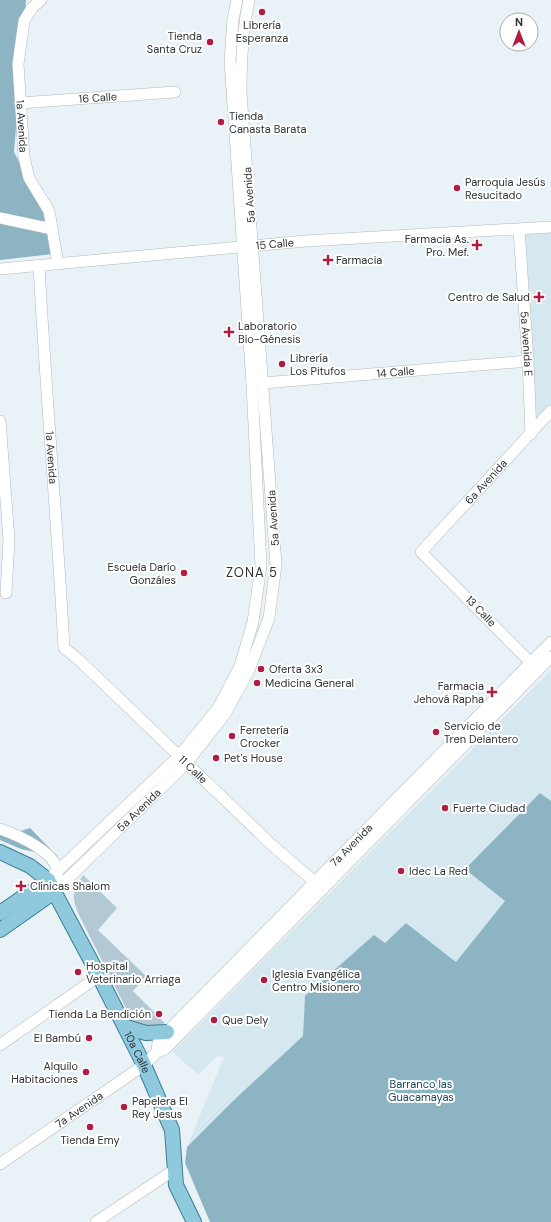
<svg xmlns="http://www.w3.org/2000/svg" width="551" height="1222" font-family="'DM Sans',sans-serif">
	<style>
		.built { fill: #d6e8ef }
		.green { fill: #b2c9d3 }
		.forest { fill: #8db4c3 }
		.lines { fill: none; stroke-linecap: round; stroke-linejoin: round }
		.minor-casing { stroke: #b1babe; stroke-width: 12 }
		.major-casing { stroke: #3b7d93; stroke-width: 16 }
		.minor { stroke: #fff; stroke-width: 11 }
		.major { stroke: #8ec9dd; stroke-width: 14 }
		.poi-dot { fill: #b01d41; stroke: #fff; stroke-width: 1.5 }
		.labels { text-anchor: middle; stroke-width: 4; stroke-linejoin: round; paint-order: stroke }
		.poi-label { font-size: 11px; fill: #2e3233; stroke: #fff; text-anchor: start }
		.street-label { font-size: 11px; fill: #2e3233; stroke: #fff }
		.park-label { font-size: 11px; fill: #154a5b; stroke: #fff }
		.quarter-label { font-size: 13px; letter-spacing: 1px; fill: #2e3233; stroke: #fff }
	</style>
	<rect width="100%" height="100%" fill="#e9f2f6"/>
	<!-- built -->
	<g class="built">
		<path d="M551,232V412L531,432L523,234Z"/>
		<path d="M551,670V801L540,794L465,868L506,901L456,962L406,923L385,943L305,996L303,1036L234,1100L187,1147L224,1057L217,1056L199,1075L172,1052Z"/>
	</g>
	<!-- green -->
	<path class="green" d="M83,875L117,908L98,930L146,976L133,991L165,1023L151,1028L133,1022L78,913C71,895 73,891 83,875Z"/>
	<!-- forest -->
	<g class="forest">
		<path d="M0,0H26L14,152L46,214L53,254L0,260Z"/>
		<path d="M540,793L551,801V1222H210L185,1163L187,1147L234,1100L303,1036L305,996L374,935L385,943L406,923L456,962L505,901L465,869Z"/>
		<path d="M30,828L58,857L21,849L0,840V830L9,835Z"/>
	</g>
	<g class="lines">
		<!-- minor casing -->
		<g class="minor-casing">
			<g id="minor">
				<path id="s1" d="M41,0L32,8L24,21L18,64L24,157L29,178L49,211L58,264"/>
				<path id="s2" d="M20,103L175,92"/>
				<path d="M0,218L52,229"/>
				<path id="s3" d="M519,230L528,361L531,434"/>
				<path id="s4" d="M39,266C46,394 57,521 64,648L78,659L273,846L323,889"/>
				<path id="s5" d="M0,269L306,241L551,227"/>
				<path id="s6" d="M263,383L528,361"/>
				<path d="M0,421L9,540L6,593"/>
				<path id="s7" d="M536,668L421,552L551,411"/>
				<path d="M0,829C17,835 62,854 57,876"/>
				<path d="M48,880L179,756L218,708L240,666L253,622L261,566L252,384L230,60L233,19L237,0"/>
				<path id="s8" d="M54,892L186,764L225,714L249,670L269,618L276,565L241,93C241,61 242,31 249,0"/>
				<path d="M0,1045L99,976"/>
				<path id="s9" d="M157,1052L158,1042L167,1032L551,642"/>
				<path id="s10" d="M0,1164L144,1065L157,1052L165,1049L551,657"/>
				<path d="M96,1222L174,1170"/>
			</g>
		</g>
		<!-- major casing -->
		<g class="major-casing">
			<g id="major">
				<path id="s11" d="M0,852L30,866L48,880L99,976L144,1065L172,1130L176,1185L194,1222"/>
				<path d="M0,913L48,880"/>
				<path d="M0,930L54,892"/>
				<path d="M126,1027L146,1033L167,1032"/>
			</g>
		</g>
		<!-- minor -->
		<use href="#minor" class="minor"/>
		<!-- major -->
		<use href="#major" class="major"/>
	</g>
	<!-- markers -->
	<g class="poi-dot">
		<circle cx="262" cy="12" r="4"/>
		<circle cx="210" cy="42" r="4"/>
		<circle cx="221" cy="122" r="4"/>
		<circle cx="457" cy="188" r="4"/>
		<path d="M475 239h4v4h4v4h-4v4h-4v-4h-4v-4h4z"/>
		<path d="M326 254h4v4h4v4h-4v4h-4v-4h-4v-4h4z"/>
		<path d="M537 291h4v4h4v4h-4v4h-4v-4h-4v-4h4z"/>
		<path d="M227 326h4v4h4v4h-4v4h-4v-4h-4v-4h4z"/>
		<circle cx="282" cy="364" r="4"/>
		<circle cx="184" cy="573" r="4"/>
		<circle cx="261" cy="669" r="4"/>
		<circle cx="257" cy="683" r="4"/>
		<path d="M490 686h4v4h4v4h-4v4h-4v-4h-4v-4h4z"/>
		<circle cx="436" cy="732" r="4"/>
		<circle cx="232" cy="736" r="4"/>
		<circle cx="216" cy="758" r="4"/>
		<circle cx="445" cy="808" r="4"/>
		<circle cx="401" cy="871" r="4"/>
		<path d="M19 880h4v4h4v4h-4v4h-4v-4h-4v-4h4z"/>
		<circle cx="78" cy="972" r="4"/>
		<circle cx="264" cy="980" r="4"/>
		<circle cx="159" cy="1014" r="4"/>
		<circle cx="214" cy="1020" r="4"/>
		<circle cx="89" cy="1038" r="4"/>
		<circle cx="86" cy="1072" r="4"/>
		<circle cx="124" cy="1107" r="4"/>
		<circle cx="90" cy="1127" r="4"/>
	</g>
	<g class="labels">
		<!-- poi labels -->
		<g class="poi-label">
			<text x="262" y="29" text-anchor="middle">Librería<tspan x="262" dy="13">Esperanza</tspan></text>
			<text x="202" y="40" text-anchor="end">Tienda<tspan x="202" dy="13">Santa Cruz</tspan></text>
			<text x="229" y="120">Tienda<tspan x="229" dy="13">Canasta Barata</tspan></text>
			<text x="465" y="186">Parroquia Jesús<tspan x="465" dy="13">Resucitado</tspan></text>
			<text x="469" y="243" text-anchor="end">Farmacia As.<tspan x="469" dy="13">Pro. Mef.</tspan></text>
			<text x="336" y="264">Farmacia</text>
			<text x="530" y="301" text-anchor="end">Centro de Salud</text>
			<text x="238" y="330">Laboratorio<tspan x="238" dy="13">Bio-Génesis</tspan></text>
			<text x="290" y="362">Librería<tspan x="290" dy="13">Los Pitufos</tspan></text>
			<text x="176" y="571" text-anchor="end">Escuela Darío<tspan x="176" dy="13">Gonzáles</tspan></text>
			<text x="269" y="673">Oferta 3x3</text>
			<text x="265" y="687">Medicina General</text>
			<text x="484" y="690" text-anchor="end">Farmacia<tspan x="484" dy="13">Jehová Rapha</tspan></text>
			<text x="444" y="730">Servicio de<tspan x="444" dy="13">Tren Delantero</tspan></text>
			<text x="240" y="734">Ferretería<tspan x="240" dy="13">Crocker</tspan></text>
			<text x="224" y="762">Pet's House</text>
			<text x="453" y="812">Fuerte Ciudad</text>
			<text x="409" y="875">Idec La Red</text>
			<text x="30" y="890">Clínicas Shalom</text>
			<text x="86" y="970">Hospital<tspan x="86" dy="13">Veterinario Arriaga</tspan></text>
			<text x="272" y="978">Iglesia Evangélica<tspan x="272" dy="13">Centro Misionero</tspan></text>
			<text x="151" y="1018" text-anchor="end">Tienda La Bendición</text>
			<text x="222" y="1024">Que Dely</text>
			<text x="81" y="1042" text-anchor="end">El Bambú</text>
			<text x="78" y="1070" text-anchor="end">Alquilo<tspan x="78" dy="13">Habitaciones</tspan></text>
			<text x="132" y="1105">Papelera El<tspan x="132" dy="13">Rey Jesus</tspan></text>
			<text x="90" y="1144" text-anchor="middle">Tienda Emy</text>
		</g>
		<!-- street labels -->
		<g class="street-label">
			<text dy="4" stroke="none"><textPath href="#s2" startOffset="78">16 Calle</textPath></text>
			<text dy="4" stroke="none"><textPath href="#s1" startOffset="133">1a Avenida</textPath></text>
			<text transform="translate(249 195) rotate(-94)" y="4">5a Avenida</text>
			<text dy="4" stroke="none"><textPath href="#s5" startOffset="276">15 Calle</textPath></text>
			<text dy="4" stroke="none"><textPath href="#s3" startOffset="114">5a Avenida E</textPath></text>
			<text dy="4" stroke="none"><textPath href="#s6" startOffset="133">14 Calle</textPath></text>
			<text dy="4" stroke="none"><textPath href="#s4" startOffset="192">1a Avenida</textPath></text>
			<text dy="4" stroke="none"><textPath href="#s7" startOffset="259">6a Avenida</textPath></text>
			<text transform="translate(273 518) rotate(-94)" y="4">5a Avenida</text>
			<text transform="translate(481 611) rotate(46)" y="4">13 Calle</text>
			<text dy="4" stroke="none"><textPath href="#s4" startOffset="560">11 Calle</textPath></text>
			<text dy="4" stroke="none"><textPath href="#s8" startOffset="118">5a Avenida</textPath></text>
			<text dy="4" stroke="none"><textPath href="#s9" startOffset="286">7a Avenida</textPath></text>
			<text dy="4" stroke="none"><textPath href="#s11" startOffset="250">10a Calle</textPath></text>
			<text dy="4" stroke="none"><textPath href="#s10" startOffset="96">7a Avenida</textPath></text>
		</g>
		<!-- park labels -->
		<g class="park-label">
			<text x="421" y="1088">Barranco las<tspan x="421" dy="13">Guacamayas</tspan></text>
		</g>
		<!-- quarter labels -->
		<g class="quarter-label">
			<text x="252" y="577">ZONA 5</text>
		</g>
	</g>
	<!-- north arrow -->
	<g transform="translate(519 32)"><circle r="19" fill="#ffffff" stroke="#abadad"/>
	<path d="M0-3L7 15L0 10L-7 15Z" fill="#b01d41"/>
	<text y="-6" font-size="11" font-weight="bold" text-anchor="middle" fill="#2e3233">N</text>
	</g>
</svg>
